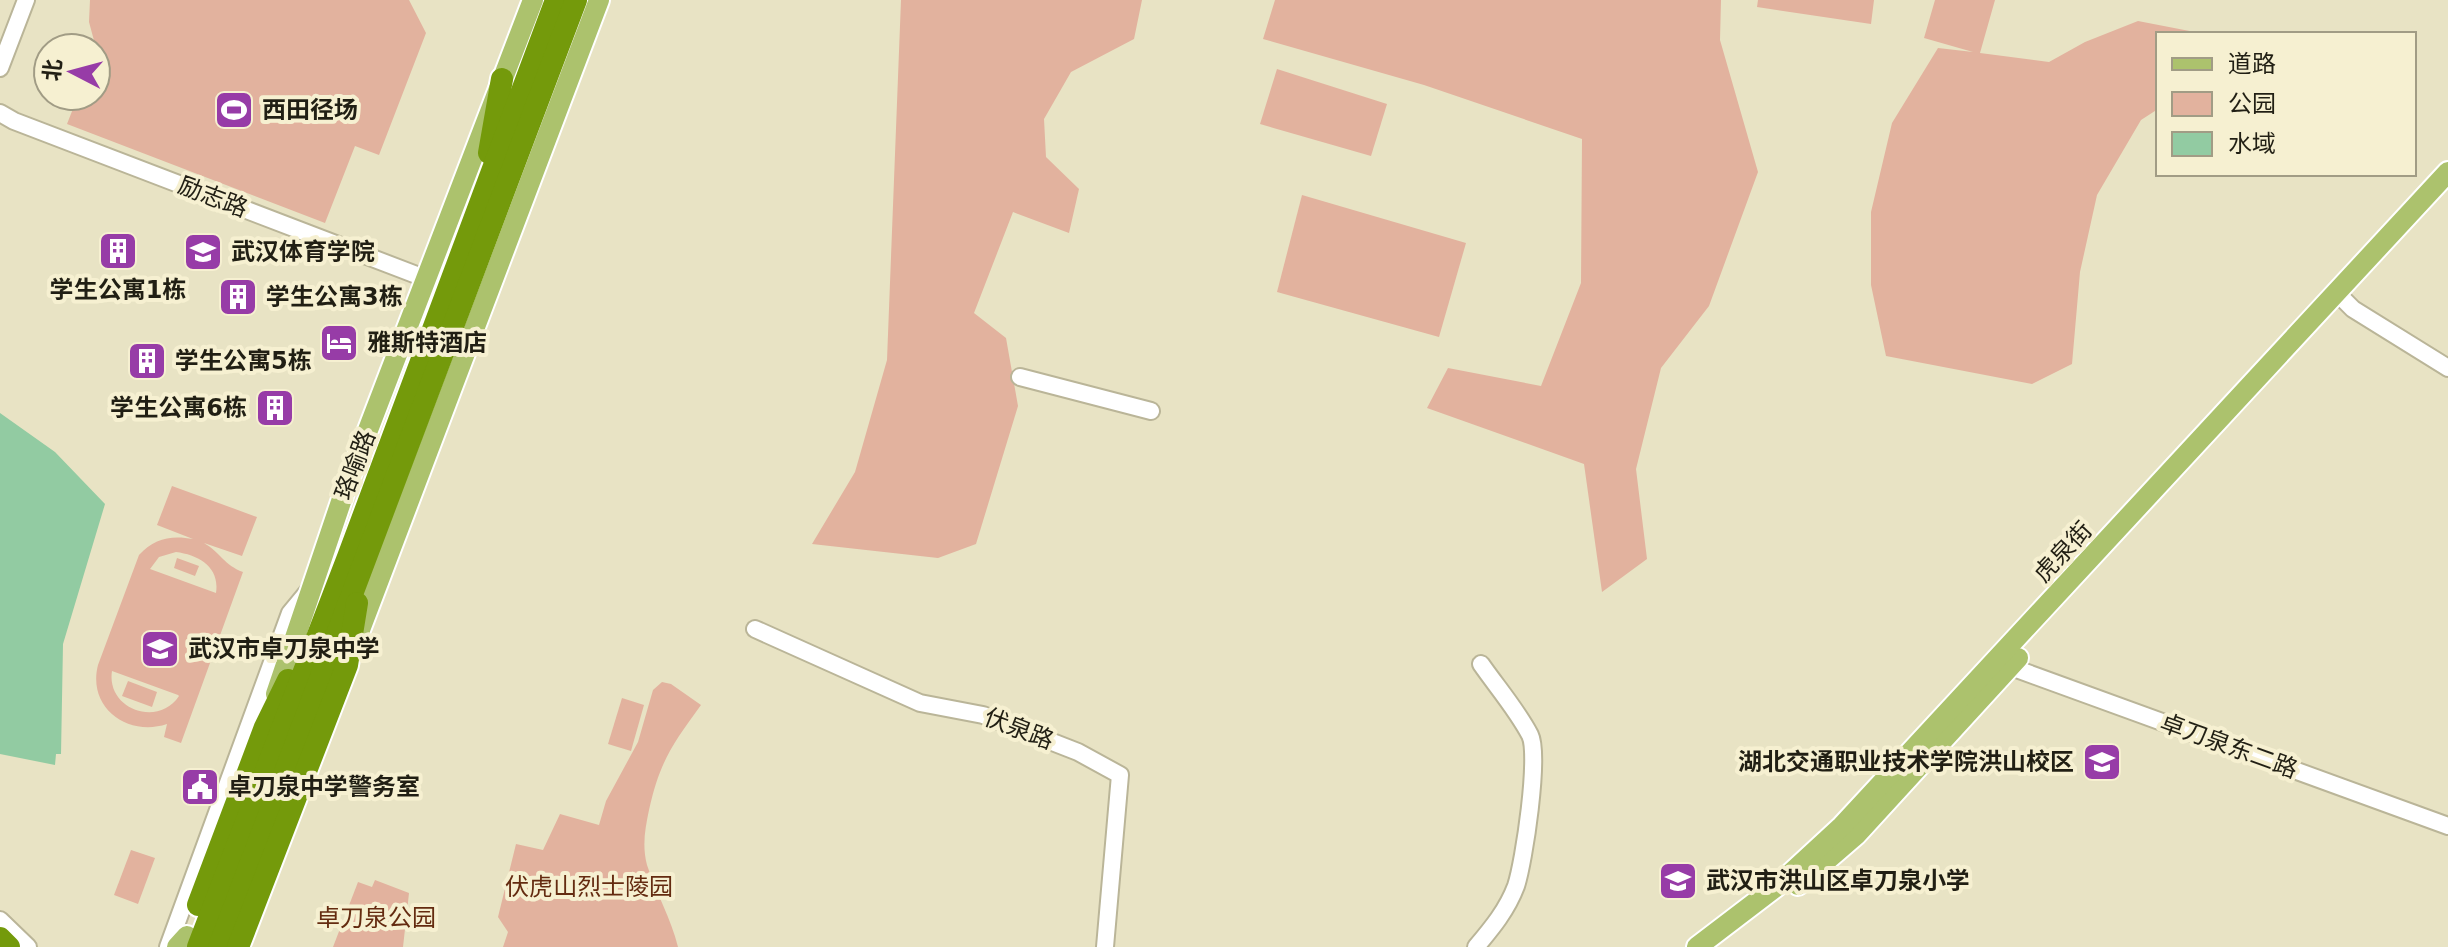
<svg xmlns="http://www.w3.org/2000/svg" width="2448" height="947" font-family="'DejaVu Sans','Noto Sans SC',sans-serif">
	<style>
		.green { fill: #e2b29e; fill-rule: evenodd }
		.water { fill: #92cba2 }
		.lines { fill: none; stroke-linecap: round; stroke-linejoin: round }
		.minor-casing { stroke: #bab598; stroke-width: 20 }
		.major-casing { stroke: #fff; stroke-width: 24 }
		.highway-casing { stroke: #fff; stroke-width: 26 }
		.minor { stroke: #fff; stroke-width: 16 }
		.major { stroke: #acc26d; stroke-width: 20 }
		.highway { stroke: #749a0b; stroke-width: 22 }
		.labels { text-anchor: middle; stroke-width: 8; stroke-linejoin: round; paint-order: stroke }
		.poi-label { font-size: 24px; font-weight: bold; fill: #211f14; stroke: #f6f0d1; text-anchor: start }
		.street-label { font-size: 24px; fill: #211f14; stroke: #f6f0d1 }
		.park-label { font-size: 24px; fill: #642b10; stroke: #f6f0d1 }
	</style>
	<rect width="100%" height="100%" fill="#e8e3c4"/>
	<!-- green -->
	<g class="green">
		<path d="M90,0H409L426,33L379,155L355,146L325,223L67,124L78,96H96V48L89,22Z"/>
		<path d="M901,0H1142L1134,39L1071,72L1044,119L1046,157L1079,189L1069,233L1013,212L974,313L1006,338L1018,406L976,544L938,558L812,544L855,472L887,360Z"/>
		<path d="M1275,0H1721L1720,40L1758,172L1709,306L1661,368L1636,469L1647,559L1602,592L1584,464L1427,408L1448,368L1541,386L1581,283L1582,139L1424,85L1263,39Z"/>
		<path d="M1758,0H1874L1871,24L1757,7Z"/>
		<path d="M1935,0H1995L1980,53L2049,62L2085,42L2138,21L2205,34H2158V109L2141,120L2097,195L2080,272L2072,364L2032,384L1886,356L1871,285V212L1892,123L1938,48L1973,52L1924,38Z"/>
		<path d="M1277,69L1387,104L1371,156L1260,124Z"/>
		<path d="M1302,195L1466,243L1439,337L1277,292Z"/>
		<path d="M172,486L257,517L242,556L204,543C221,553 224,565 243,572L181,743L164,737L167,724C128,737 87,708 98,665L139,555C154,538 172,535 193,539L157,525ZM176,552C199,555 220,567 216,593L150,569L159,557ZM112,671L178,695L179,696C158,728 106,709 112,671Z"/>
		<path d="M177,558L199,566L195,576L174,568Z"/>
		<path d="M128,681L157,692L152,707L122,696Z"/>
		<path d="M662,682L671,684L701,705C672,745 660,761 649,810C645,829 642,846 647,865C656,893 671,918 678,947H503L508,932L498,917L516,844L543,850L560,814L599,825L606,801L638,742L653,690Z"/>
		<path d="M622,698L644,705L631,751L608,744Z"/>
		<path d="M131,850L155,858L138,904L114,895Z"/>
		<path d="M375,880L409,893L403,947H333L358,882L372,887Z"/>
	</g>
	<!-- water -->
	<path class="water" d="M0,413L55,452L105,504L63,644L61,754H56L55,765L0,754Z"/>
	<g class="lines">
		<!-- minor casing -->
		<g class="minor-casing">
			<g id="minor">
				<path d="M0,68L26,0"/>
				<path d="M0,113L14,121L427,279"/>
				<path d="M2337,293L2353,309L2448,368"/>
				<path d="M1020,377L1151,411"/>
				<path d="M755,629L920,703L983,715L1078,752L1120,775L1105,947"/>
				<path d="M2011,667L2448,826"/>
				<path d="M0,920L28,947"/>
				<path d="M168,947L290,613L309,590"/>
				<path d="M1476,947C1492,928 1507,910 1516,886C1524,862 1540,755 1530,735C1517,710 1497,687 1481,664"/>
			</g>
		</g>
		<!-- major casing -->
		<g class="major-casing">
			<g id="major">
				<path d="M358,635L599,0"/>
				<path d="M276,694L345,490L533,0"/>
				<path d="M1798,885L1856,835L2018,658"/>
				<path d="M177,947L187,936"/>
				<path d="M1697,947L1777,886L1842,826L2448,172"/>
			</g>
		</g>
		<!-- highway casing -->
		<g class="highway-casing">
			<g id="highway">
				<path d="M489,153L502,79"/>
				<path d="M198,905L265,727L288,680"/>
				<path d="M0,938L9,947"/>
				<path d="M198,947L348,557L556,0"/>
				<path d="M219,947L576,0"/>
				<path d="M238,947L347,665L357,603"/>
			</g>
		</g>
		<!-- minor -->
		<use href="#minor" class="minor"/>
		<!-- major -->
		<use href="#major" class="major"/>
		<!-- highway -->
		<use href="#highway" class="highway"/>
	</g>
	<!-- icons -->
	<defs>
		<g id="stadium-square" transform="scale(2)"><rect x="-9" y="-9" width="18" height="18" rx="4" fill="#973ca7" stroke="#f6f0d1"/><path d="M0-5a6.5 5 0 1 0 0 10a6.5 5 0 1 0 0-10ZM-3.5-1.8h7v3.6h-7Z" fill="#fff"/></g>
		<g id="building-square" transform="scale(2)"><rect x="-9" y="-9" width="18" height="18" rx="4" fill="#973ca7" stroke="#f6f0d1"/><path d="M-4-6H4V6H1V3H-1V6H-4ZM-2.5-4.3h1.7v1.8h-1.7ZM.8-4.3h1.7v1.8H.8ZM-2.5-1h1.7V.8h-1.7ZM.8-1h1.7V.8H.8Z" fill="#fff"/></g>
		<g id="university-square" transform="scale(2)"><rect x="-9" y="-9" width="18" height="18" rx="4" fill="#973ca7" stroke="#f6f0d1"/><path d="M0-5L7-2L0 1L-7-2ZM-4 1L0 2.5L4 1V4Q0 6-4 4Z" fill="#fff"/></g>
		<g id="hotel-square" transform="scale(2)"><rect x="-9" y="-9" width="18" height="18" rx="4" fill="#973ca7" stroke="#f6f0d1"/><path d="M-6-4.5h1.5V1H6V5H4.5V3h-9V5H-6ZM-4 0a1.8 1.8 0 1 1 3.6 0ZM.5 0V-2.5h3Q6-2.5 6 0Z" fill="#fff"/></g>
		<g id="school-square" transform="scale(2)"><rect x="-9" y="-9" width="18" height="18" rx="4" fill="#973ca7" stroke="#f6f0d1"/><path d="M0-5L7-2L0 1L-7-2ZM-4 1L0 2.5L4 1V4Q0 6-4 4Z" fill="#fff"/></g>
		<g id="civic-square" transform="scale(2)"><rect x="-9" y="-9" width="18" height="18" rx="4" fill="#973ca7" stroke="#f6f0d1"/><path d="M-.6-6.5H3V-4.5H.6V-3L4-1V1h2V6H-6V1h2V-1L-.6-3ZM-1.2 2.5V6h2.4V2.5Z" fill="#fff"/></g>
	</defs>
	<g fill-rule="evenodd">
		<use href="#stadium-square" x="234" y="110"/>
		<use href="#building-square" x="118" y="251"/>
		<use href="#university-square" x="203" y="252"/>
		<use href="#building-square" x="238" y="297"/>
		<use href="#hotel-square" x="339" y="343"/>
		<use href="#building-square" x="147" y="361"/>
		<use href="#building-square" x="275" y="408"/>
		<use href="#school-square" x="160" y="649"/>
		<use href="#university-square" x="2102" y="762"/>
		<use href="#civic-square" x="200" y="787"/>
		<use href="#school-square" x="1678" y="881"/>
	</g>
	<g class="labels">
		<!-- poi labels -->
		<g class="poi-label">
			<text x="262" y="118">西田径场</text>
			<text x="231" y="260">武汉体育学院</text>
			<text x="118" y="298" text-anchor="middle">学生公寓1栋</text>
			<text x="266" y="305">学生公寓3栋</text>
			<text x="367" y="351">雅斯特酒店</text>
			<text x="175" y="369">学生公寓5栋</text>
			<text x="247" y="416" text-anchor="end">学生公寓6栋</text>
			<text x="188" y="657">武汉市卓刀泉中学</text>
			<text x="2074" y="770" text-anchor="end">湖北交通职业技术学院洪山校区</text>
			<text x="228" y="795">卓刀泉中学警务室</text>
			<text x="1706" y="889">武汉市洪山区卓刀泉小学</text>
		</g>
		<!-- street labels -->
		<g class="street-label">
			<text transform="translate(213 197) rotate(21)" y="8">励志路</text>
			<text transform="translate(355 465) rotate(-69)" y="8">珞喻路</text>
			<text transform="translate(2063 552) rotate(-47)" y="8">虎泉街</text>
			<text transform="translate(1019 729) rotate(21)" y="8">伏泉路</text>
			<text transform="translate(2229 746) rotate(20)" y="8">卓刀泉东二路</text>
		</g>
		<!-- park labels -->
		<g class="park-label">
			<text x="589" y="895">伏虎山烈士陵园</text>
			<text x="376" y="926">卓刀泉公园</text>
		</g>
	</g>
	<!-- legend -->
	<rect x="2156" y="32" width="260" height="144" fill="#f6f0d1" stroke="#a19c85" stroke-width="2"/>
	<rect x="2172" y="58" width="40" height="12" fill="#acc26d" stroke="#a19c85" stroke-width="2"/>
	<text x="2228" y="72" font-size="24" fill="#211f14">道路</text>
	<rect x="2172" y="92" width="40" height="24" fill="#e2b29e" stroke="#a19c85" stroke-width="2"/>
	<text x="2228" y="112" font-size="24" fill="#211f14">公园</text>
	<rect x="2172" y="132" width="40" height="24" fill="#92cba2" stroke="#a19c85" stroke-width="2"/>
	<text x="2228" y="152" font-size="24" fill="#211f14">水域</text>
	<!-- north arrow -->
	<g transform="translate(72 72) rotate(276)"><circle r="38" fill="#f6f0d1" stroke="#a19c85" stroke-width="2"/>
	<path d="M0-6L14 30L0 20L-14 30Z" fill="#973ca7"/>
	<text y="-12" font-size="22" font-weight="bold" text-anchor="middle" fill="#211f14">北</text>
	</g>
</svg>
